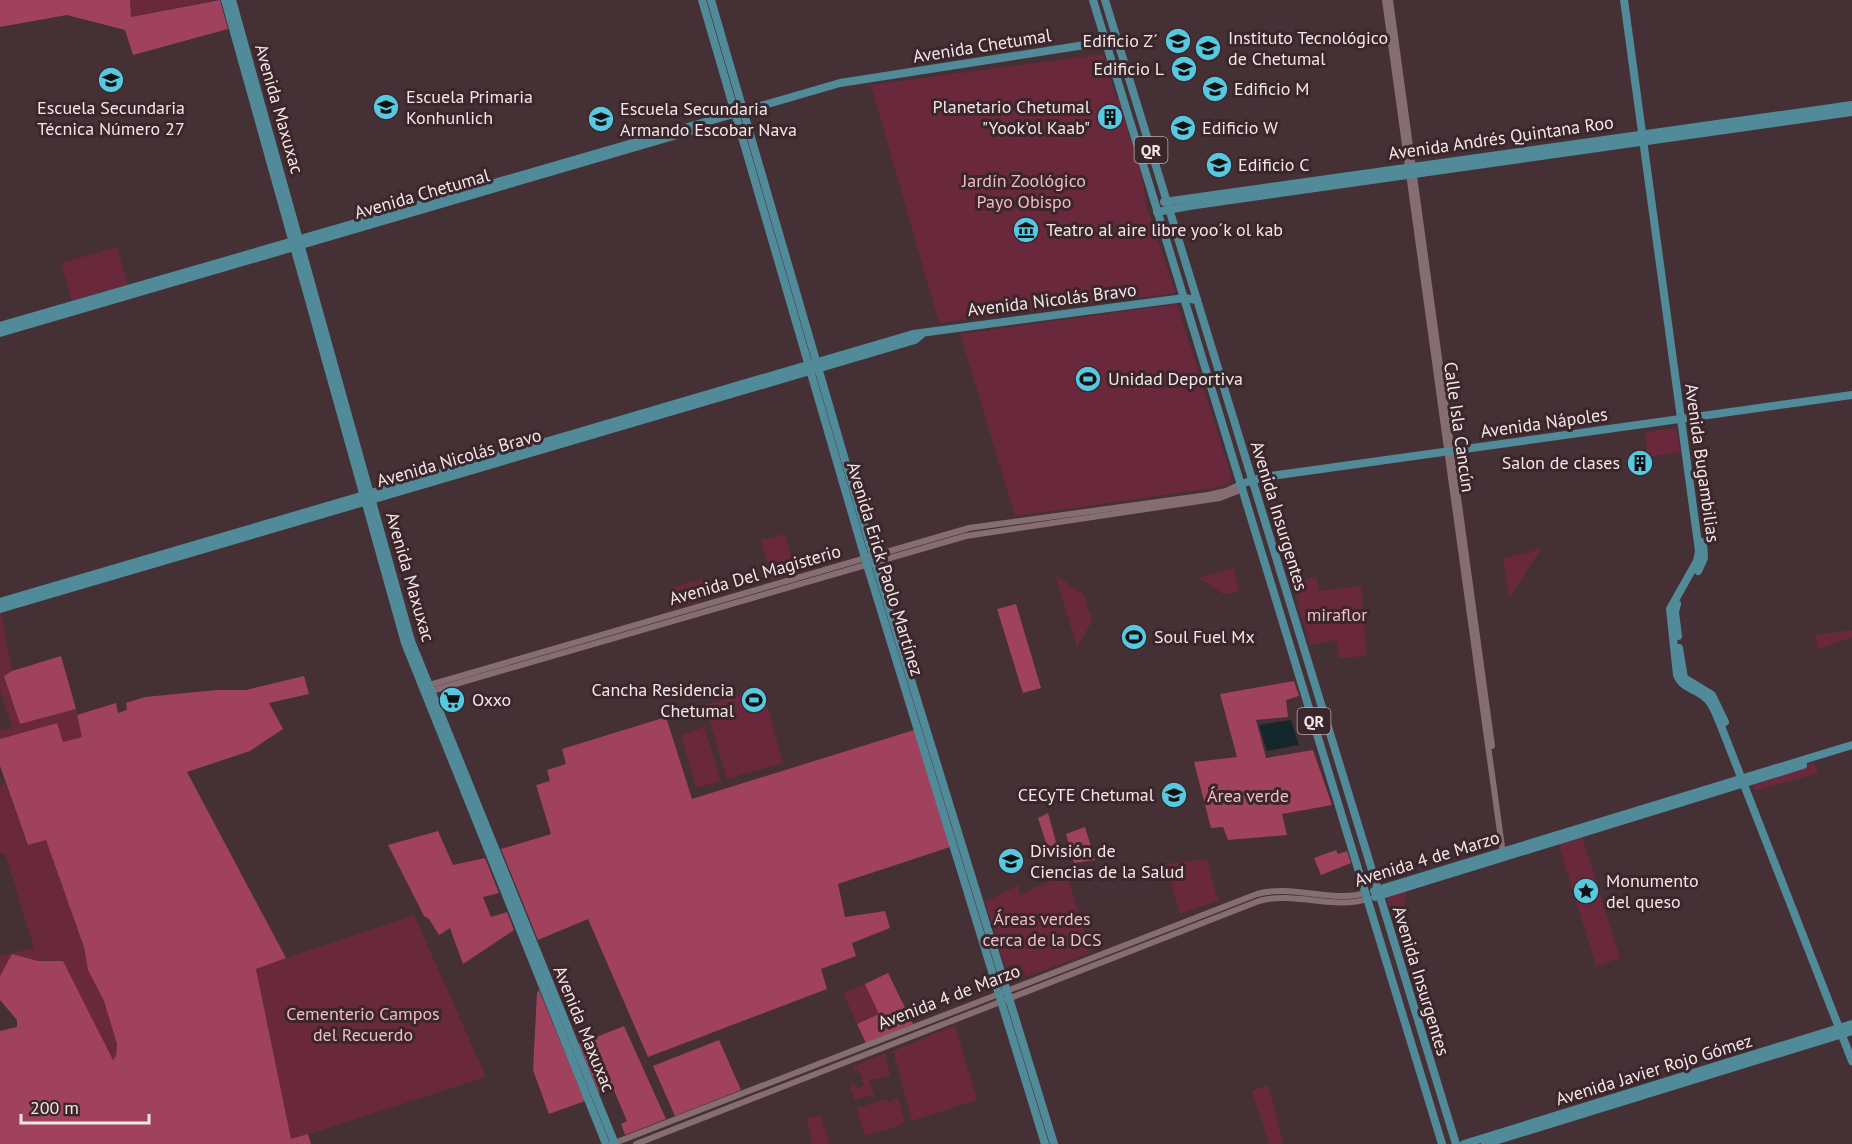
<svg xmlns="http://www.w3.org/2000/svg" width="1852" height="1144" font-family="'PT Sans',sans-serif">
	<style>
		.green { fill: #6a283c }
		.forest { fill: #a0415d }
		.water { fill: #14272b }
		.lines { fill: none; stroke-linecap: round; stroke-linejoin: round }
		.minor { stroke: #856d72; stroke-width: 6 }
		.major { stroke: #518a98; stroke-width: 8 }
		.labels { text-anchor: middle; stroke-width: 6; stroke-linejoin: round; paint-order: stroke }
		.shield { fill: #3a262b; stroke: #bcacaf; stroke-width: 1.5 }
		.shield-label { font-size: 16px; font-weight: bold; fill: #f3e6e8 }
		.poi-label { font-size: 18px; fill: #f3e6e8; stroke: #3a262b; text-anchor: start }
		.street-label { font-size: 18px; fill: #f3e6e8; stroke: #3a262b }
		.park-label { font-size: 18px; fill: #f1bbc7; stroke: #3a262b }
	</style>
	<rect width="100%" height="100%" fill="#443035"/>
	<!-- green -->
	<g class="green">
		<path d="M130,0H215L131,17Z"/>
		<path d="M1103,54L1116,98H1119L1129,136L1140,163L1147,208L1176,293L939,323L871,85Z"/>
		<path d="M117,247L128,285L72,301L61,263Z"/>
		<path d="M1177,304L1232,478L1228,484L1221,487L1015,516L960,334Z"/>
		<path d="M1676,428L1681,452L1648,457L1645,432Z"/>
		<path d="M785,534L797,574L772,580L761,540Z"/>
		<path d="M1541,549L1509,598L1503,558Z"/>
		<path d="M1234,568L1239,592L1223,594L1198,578Z"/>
		<path d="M1057,576L1086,597L1087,610L1092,616L1091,623L1077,647L1056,577Z"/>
		<path d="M1316,577L1319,591L1361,586L1367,656L1339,658L1336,640L1310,645L1292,582Z"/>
		<path d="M702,579L707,599L676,607L671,588Z"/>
		<path d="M0,609L12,671L4,676L20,724L76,709L82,737L63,742L57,723L0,739V730L12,727L0,691Z"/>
		<path d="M1852,630V637L1817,650L1816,635Z"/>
		<path d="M760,692L763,703L766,702L783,763L727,779L705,705L743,694L744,697Z"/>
		<path d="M704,727L721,781L696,788L681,735Z"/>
		<path d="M1814,763L1818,773L1755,791L1751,782Z"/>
		<path d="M5,783L28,845L46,840L84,947L88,970L104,1001L117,1044L116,1056L113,1060L79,995L71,976L52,960L38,961L12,954L0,976V956L34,948L5,853H0V785Z"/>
		<path d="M1582,836L1620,958L1596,966L1558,842Z"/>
		<path d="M1207,859L1218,901L1180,914L1165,864Z"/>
		<path d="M1067,873L1090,953L1026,977L1020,964L1005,967L985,902L1018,885L1020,895Z"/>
		<path d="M1407,890L1398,933L1386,896Z"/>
		<path d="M414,915L486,1077L291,1140L256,968Z"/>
		<path d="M865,984L880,1014L857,1024L843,993Z"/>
		<path d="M955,1025L977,1100L912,1121L893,1051Z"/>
		<path d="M885,1053L890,1076L869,1080L875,1098L868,1096L855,1100L850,1086L854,1084L857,1089L864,1085L858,1068L853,1070V1067Z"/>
		<path d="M1268,1085L1283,1142L1279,1144H1269L1252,1091Z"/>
		<path d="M898,1097L905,1122L900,1123L901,1125L865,1136L857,1108L886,1099L890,1103Z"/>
		<path d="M821,1115L829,1144H812L807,1119Z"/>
	</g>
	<!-- forest -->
	<g class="forest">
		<path d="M0,0H130L131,17L220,0L228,29L133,55L125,30L67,15L0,27Z"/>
		<path d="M1016,604L1041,688L1023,693L997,609Z"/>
		<path d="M61,656L76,709L20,724L4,676L12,671Z"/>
		<path d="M304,676L309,694L269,703L283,729L250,751L187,772L286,958L256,969L291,1139L308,1134L311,1144H0V1031L17,1027V1020L0,1000V976L12,954L38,961H63L113,1060L116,1056L117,1044L104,1001L88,970L84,947L46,840L28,845L0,766V739L57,723L63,742L82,737L77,715L116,703L118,713L127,710L126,703L145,697L217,690H246Z"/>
		<path d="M1294,681L1299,696L1286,700L1288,717L1256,720L1266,758L1313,750L1332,805L1282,814L1287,835L1228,840L1223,827L1211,828L1194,762L1237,757L1220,694Z"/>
		<path d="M666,717L692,799L914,730L950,847L838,884L845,917L885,911L890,928L852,943L856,956L821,969L827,989L648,1057L588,919L538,940L501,849L551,834L536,785L550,781L547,770L566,764L562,749Z"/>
		<path d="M1048,813L1059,853L1050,855L1038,818Z"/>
		<path d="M1085,827L1095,860L1074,863L1066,834Z"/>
		<path d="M438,831L453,865L485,858L499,893L483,897L491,917L507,912L514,930L463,964L450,928L439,935L429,919L424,916L388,845Z"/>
		<path d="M1336,850L1338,854L1347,851L1351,863L1321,875L1314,858Z"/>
		<path d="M888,973L913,1024L866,1043L857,1024L879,1014L865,984Z"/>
		<path d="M539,990L585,1101L549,1114L533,1070L537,993Z"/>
		<path d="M624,1026L666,1119L625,1135L621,1124L627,1121L613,1088L599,1093L579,1044Z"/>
		<path d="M719,1040L741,1090L675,1116L653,1066Z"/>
	</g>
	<!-- water -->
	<path class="water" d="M1291,720L1299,745L1267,751L1259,725Z"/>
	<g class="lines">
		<!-- minor -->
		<g class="minor">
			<path d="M1385,0L1503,854"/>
			<path d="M1390,0L1492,746"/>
			<path d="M426,686L969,528L1208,495L1226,491L1241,484"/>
			<path d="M428,692L966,536L1220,498L1243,489"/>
			<path d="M612,1144L1257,894C1293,884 1330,903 1366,893"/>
			<path d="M636,1144L1259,901C1295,891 1333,910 1368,899"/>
		</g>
		<!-- major -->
		<g class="major">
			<path d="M225,0L405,643L606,1144"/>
			<path d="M232,0L411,641L615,1144"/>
			<path d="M702,0L867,565L1045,1144"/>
			<path d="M711,0L875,563L1054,1144"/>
			<path d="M1093,0L1442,1144"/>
			<path d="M1105,0L1456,1144"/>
			<path d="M1624,0L1699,551L1697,561L1670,609L1677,675C1682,689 1698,689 1707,699C1714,706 1717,717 1721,726L1852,1061"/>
			<path d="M1164,202L1852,105"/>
			<path d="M1157,212L1189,206L1852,112"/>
			<path d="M0,326L840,83L1117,40"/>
			<path d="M0,333L701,128"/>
			<path d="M1241,484L1264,477L1852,395"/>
			<path d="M1698,571L1704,558L1703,542"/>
			<path d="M0,602L913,334L1184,298L1197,300"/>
			<path d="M1677,604L1675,612L1678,636"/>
			<path d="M0,609L915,340L921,335"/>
			<path d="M1679,648L1684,678L1712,695L1725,722"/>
			<path d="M1374,891L1852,745"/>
			<path d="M1375,897L1803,765"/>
			<path d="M1464,1144L1852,1024"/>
			<path d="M1485,1144L1852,1031"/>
		</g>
	</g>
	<!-- icons -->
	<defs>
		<g id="university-disc" transform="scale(1.35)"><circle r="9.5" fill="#56c9e0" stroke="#3a262b"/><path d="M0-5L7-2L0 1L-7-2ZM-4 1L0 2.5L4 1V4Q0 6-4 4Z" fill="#111"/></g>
		<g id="school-disc" transform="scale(1.35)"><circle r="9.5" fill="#56c9e0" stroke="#3a262b"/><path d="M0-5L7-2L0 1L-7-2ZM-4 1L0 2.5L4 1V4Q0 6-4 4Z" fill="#111"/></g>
		<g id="building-disc" transform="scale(1.35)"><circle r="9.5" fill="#56c9e0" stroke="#3a262b"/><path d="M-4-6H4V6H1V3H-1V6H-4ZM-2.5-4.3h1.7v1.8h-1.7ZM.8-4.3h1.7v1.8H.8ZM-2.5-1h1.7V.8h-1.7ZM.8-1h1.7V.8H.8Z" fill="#111"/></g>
		<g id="museum-disc" transform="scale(1.35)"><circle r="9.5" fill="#56c9e0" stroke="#3a262b"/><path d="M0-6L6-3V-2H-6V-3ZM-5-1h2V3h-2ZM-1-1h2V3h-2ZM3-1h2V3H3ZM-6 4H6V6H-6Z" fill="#111"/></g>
		<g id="stadium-disc" transform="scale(1.35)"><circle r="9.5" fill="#56c9e0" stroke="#3a262b"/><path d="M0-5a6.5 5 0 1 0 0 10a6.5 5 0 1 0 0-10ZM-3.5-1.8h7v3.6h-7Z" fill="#111"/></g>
		<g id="supermarket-disc" transform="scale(1.35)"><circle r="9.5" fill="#56c9e0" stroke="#3a262b"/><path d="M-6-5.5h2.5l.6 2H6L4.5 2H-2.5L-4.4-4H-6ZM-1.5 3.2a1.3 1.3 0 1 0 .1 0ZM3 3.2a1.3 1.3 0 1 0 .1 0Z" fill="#111"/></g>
		<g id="sight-disc" transform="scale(1.35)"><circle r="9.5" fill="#56c9e0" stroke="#3a262b"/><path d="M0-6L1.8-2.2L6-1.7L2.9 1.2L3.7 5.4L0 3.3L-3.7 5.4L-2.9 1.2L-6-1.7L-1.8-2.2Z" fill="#111"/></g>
	</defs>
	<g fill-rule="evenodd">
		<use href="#university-disc" x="1178" y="41"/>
		<use href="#university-disc" x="1208" y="48"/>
		<use href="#university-disc" x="1184" y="69"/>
		<use href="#school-disc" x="111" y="80"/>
		<use href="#university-disc" x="1215" y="89"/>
		<use href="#school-disc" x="386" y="107"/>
		<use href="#building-disc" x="1110" y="117"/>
		<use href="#school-disc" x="601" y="119"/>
		<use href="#university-disc" x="1183" y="128"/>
		<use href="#university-disc" x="1219" y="165"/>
		<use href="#museum-disc" x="1026" y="230"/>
		<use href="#stadium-disc" x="1088" y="379"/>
		<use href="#building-disc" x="1640" y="463"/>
		<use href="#stadium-disc" x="1134" y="637"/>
		<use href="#supermarket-disc" x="452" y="700"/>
		<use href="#stadium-disc" x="754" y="700"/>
		<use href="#school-disc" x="1174" y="795"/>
		<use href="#university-disc" x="1011" y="861"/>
		<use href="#sight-disc" x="1586" y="891"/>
	</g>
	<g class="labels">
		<!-- shield labels -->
		<g class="shield">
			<rect x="1134.5" y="137" width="33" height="26" rx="4.5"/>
			<rect x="1297.5" y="708" width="33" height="26" rx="4.5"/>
		</g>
		<g class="shield-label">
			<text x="1151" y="156">QR</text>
			<text x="1314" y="727">QR</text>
		</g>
		<!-- poi labels -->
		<g class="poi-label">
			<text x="1228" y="44">Instituto Tecnológico<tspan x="1228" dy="21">de Chetumal</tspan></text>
			<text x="1158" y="47" text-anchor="end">Edificio Z´</text>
			<text x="1164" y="75" text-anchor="end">Edificio L</text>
			<text x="1234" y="95">Edificio M</text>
			<text x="406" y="103">Escuela Primaria<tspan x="406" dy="21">Konhunlich</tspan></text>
			<text x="1090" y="113" text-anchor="end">Planetario Chetumal<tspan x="1090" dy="21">"Yook'ol Kaab"</tspan></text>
			<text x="111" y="114" text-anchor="middle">Escuela Secundaria<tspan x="111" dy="21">Técnica Número 27</tspan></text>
			<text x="620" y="115">Escuela Secundaria<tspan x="620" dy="21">Armando Escobar Nava</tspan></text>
			<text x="1202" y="134">Edificio W</text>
			<text x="1238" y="171">Edificio C</text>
			<text x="1046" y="236">Teatro al aire libre yoo´k ol kab</text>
			<text x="1108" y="385">Unidad Deportiva</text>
			<text x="1620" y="469" text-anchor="end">Salon de clases</text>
			<text x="1154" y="643">Soul Fuel Mx</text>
			<text x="734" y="696" text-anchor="end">Cancha Residencia<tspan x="734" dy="21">Chetumal</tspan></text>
			<text x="472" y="706">Oxxo</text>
			<text x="1154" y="801" text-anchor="end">CECyTE Chetumal</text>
			<text x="1030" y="857">División de<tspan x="1030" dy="21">Ciencias de la Salud</tspan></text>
			<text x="1606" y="887">Monumento<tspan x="1606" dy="21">del queso</tspan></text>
		</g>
		<!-- street labels -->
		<g class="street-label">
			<text transform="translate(982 46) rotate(-9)" y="6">Avenida Chetumal</text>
			<text transform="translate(279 109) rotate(74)" y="6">Avenida Maxuxac</text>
			<text transform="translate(1501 138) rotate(-8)" y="6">Avenida Andrés Quintana Roo</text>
			<text transform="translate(422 194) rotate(-16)" y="6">Avenida Chetumal</text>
			<text transform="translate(1052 300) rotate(-7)" y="6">Avenida Nicolás Bravo</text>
			<text transform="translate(1544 423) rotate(-8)" y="6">Avenida Nápoles</text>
			<text transform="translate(1459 427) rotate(82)" y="6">Calle Isla Cancún</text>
			<text transform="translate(459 458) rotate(-16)" y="6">Avenida Nicolás Bravo</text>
			<text transform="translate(1702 463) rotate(82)" y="6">Avenida Bugambilias</text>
			<text transform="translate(1279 516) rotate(73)" y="6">Avenida Insurgentes</text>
			<text transform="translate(885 569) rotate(73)" y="6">Avenida Erick Paolo Martínez</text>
			<text transform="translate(755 575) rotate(-16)" y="6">Avenida Del Magisterio</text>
			<text transform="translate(410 577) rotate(74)" y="6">Avenida Maxuxac</text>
			<text transform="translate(1427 859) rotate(-17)" y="6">Avenida 4 de Marzo</text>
			<text transform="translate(1421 981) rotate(73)" y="6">Avenida Insurgentes</text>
			<text transform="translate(949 997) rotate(-21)" y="6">Avenida 4 de Marzo</text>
			<text transform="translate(584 1029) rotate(68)" y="6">Avenida Maxuxac</text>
			<text transform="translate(1654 1070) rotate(-17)" y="6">Avenida Javier Rojo Gómez</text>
		</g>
		<!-- park labels -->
		<g class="park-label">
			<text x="1024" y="187">Jardín Zoológico<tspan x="1024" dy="21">Payo Obispo</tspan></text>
			<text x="1337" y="621">miraflor</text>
			<text x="1248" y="802">Área verde</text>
			<text x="1042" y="925">Áreas verdes<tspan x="1042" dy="21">cerca de la DCS</tspan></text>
			<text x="363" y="1020">Cementerio Campos<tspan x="363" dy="21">del Recuerdo</tspan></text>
		</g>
	</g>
	<!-- scale -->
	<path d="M21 1114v9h128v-9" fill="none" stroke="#f3e6e8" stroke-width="3"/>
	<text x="30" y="1114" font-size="18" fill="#f3e6e8" stroke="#3a262b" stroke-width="4.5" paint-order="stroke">200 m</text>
</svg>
